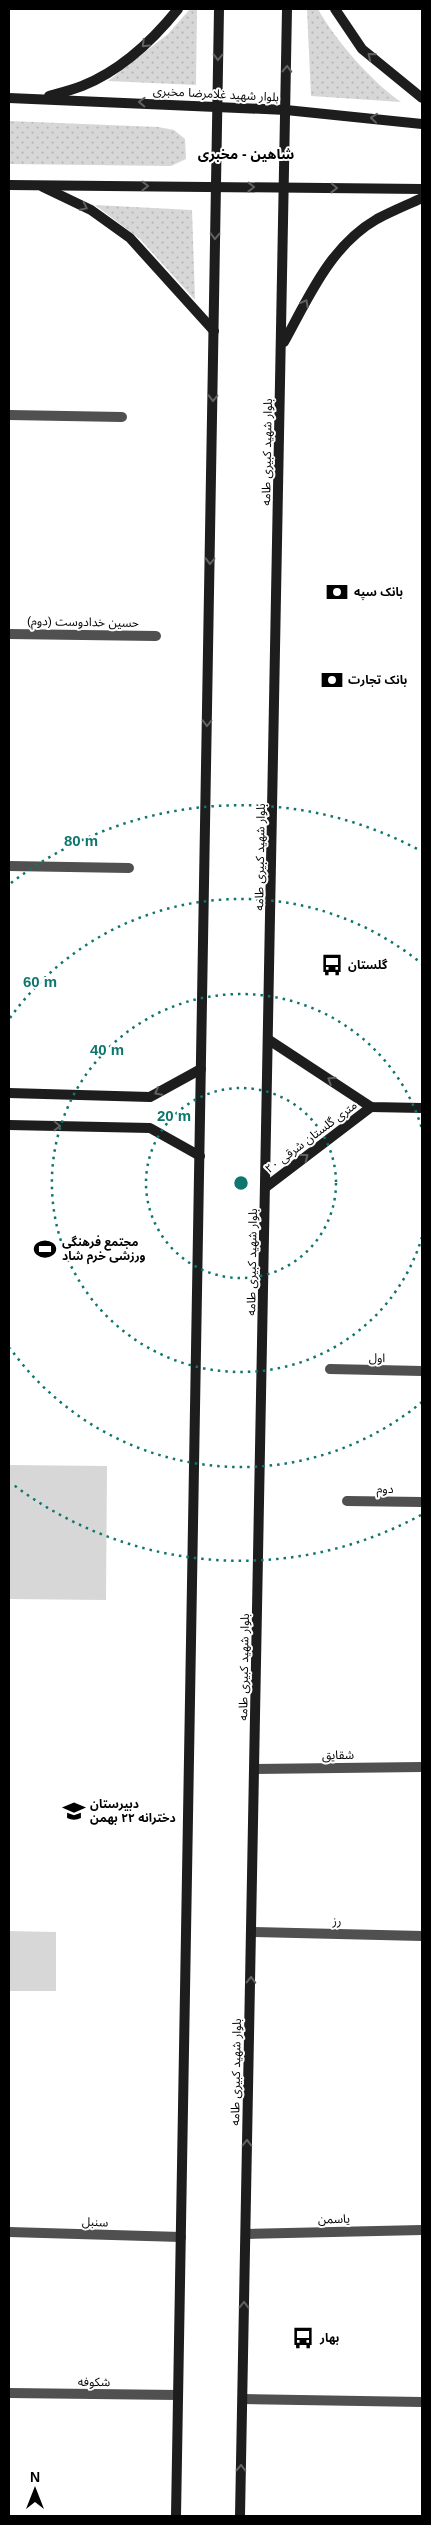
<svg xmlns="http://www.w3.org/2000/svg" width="431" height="2525" font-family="Helvetica,'Noto Sans Arabic',sans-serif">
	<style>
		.grass { fill: url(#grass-dots) }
		.pitch { fill: #d7d7d7 }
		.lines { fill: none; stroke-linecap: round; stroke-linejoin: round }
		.street { stroke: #505050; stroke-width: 10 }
		.secondary { stroke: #1d1d1d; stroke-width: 10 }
		.oneway { stroke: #616161 }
		.ring { fill: none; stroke: #0f766e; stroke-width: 2.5; stroke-dasharray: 2.5 5 }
		.labels { text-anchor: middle; stroke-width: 4; stroke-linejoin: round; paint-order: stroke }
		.street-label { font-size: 12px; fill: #000; stroke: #fff }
		.poi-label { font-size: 12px; font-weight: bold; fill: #000; stroke: #fff; text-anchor: start }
		.neighbourhood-label { font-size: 14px; font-weight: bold; fill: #000; stroke: #fff }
		.centre { fill: #0f766e; stroke: #fff; stroke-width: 2.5 }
		.ring-label { font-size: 15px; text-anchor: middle; font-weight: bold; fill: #0f766e; stroke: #fff; stroke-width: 4; stroke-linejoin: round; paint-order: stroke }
	</style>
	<defs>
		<pattern id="grass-dots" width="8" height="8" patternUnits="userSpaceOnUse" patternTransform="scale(1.25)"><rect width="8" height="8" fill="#d7d7d7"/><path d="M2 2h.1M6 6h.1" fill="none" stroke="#b7b7b7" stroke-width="1.8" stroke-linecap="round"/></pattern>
	</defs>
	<rect width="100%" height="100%" fill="#fff"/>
	<!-- grass -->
	<g class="grass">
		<path d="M190,9H197L196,85L108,81L168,34Z"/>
		<path d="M307,9H318C335,40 372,82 401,102L311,96Z"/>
		<path d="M9,121L158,127L174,130L185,139L186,159L171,166L9,164Z"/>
		<path d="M95,205L192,210L195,300L140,239Z"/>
	</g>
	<!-- pitch -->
	<g class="pitch">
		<path d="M9,1465L107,1466L106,1600L9,1599Z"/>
		<path d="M9,1931L56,1932V1991H9Z"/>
	</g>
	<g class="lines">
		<!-- street -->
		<g class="street">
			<path d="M9,415L122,417"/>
			<path d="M9,634L156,636"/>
			<path d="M9,866L129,868"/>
			<path d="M330,1369L422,1371"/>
			<path d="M347,1501L422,1502"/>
			<path d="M255,1769L422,1767"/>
			<path d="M252,1932L422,1936"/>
			<path d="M9,2232L181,2237"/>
			<path d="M246,2234L422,2230"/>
			<path d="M9,2393L178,2395"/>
			<path d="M243,2399L422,2402"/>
		</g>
		<!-- secondary -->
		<g class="secondary">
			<path d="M335,9L362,49L422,98"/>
			<path d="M49,96C60,93 72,90 82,86C120,71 153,40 178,9"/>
			<path d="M9,98L286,110L422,124"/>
			<path d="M9,185L422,189"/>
			<path d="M43,187L91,210L130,238L214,331"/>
			<path d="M284,342C309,297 330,246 377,219C392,211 407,205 422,198"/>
			<path d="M269,1040L371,1107L422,1108"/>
			<path d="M9,1093L150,1097L201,1069"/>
			<path d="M9,1125L150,1128L200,1156"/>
			<path d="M266,1187L371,1107"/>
			<path d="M176,2516L219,9"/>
			<path d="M240,2516L287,9"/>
		</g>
	</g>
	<!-- one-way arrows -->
	<defs><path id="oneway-chevron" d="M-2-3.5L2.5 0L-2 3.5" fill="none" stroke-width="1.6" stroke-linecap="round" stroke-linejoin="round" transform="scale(1.25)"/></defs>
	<g class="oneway">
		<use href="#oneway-chevron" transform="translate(145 44) rotate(136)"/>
		<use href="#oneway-chevron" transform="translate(371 56) rotate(-141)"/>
		<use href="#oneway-chevron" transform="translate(218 57) rotate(91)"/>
		<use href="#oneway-chevron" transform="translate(287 69) rotate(-89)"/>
		<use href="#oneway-chevron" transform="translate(142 102) rotate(-178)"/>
		<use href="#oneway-chevron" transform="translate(374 118) rotate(-174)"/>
		<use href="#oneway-chevron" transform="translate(145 186)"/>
		<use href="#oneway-chevron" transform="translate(251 187)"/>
		<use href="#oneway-chevron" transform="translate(334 188) rotate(1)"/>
		<use href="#oneway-chevron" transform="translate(84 207) rotate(26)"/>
		<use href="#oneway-chevron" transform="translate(215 236) rotate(91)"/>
		<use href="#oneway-chevron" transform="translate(305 303) rotate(-61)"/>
		<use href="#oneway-chevron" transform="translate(213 398) rotate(91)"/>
		<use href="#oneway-chevron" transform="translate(210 561) rotate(91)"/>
		<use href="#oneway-chevron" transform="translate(207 723) rotate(91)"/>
		<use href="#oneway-chevron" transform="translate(331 1080) rotate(-147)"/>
		<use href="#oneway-chevron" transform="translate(158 1092) rotate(152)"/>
		<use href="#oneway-chevron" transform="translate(57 1126) rotate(1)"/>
		<use href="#oneway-chevron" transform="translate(305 1157) rotate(-37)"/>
		<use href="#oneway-chevron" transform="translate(251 1980) rotate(-89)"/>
		<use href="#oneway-chevron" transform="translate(247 2143) rotate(-89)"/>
		<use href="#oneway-chevron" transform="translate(244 2305) rotate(-89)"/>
		<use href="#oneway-chevron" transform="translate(241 2468) rotate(-89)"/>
	</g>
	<!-- distance rings -->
	<g class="ring">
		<circle cx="241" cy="1183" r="95"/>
		<path d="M422 1237A189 189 0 1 1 422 1129"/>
		<path d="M422 1402A284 284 0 0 1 10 1348M10 1018A284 284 0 0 1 422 964"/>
		<path d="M421 1515A378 378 0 0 1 11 1483M11 883A378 378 0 0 1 421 851"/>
	</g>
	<!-- icons -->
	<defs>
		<g id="bank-bare" transform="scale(1.725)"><path d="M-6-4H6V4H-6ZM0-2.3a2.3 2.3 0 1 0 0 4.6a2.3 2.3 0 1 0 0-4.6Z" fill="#000" stroke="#fff" stroke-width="2.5" paint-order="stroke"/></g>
		<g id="bus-bare" transform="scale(1.725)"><path d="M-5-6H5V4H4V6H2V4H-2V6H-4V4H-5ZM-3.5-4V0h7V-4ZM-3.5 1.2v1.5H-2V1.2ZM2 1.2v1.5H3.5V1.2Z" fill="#000" stroke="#fff" stroke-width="2.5" paint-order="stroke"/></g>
		<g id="stadium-bare" transform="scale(1.725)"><path d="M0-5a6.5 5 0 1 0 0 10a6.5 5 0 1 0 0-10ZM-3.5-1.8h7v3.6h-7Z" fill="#000" stroke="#fff" stroke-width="2.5" paint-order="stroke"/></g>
		<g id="school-bare" transform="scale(1.725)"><path d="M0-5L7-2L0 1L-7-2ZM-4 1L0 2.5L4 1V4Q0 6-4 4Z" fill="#000" stroke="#fff" stroke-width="2.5" paint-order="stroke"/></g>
	</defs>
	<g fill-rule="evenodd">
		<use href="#bank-bare" x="337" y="592"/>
		<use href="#bank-bare" x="332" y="680"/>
		<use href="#bus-bare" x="332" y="965"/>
		<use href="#stadium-bare" x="45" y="1249"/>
		<use href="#school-bare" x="74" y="1811"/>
		<use href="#bus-bare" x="303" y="2338"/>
	</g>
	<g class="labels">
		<!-- street labels -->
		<g class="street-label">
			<text transform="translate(216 94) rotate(3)" y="4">بلوار شهید غلامرضا مخبری</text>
			<text transform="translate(267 452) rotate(-89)" y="4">بلوار شهید کبیری طامه</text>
			<text transform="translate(83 622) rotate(1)" y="4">حسین خدادوست (دوم)</text>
			<text transform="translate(260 857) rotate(-89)" y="4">بلوار شهید کبیری طامه</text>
			<text transform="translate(311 1137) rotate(-37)" y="4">۲۰ متری گلستان شرقی</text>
			<text transform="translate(252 1262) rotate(-89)" y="4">بلوار شهید کبیری طامه</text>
			<text transform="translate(377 1358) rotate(1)" y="4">اول</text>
			<text transform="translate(385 1489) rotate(1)" y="4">دوم</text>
			<text transform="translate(244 1667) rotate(-89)" y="4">بلوار شهید کبیری طامه</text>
			<text transform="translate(338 1755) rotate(-1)" y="4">شقایق</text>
			<text transform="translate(337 1921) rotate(1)" y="4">رز</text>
			<text transform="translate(236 2072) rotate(-89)" y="4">بلوار شهید کبیری طامه</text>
			<text transform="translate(334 2219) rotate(-1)" y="4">یاسمن</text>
			<text transform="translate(95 2222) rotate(2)" y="4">سنبل</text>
			<text transform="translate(94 2382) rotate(1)" y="4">شکوفه</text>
		</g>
		<!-- poi labels -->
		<g class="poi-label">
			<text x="354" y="596">بانک سپه</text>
			<text x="348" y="684">بانک تجارت</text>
			<text x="348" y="969">گلستان</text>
			<text x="62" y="1246">مجتمع فرهنگی<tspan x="62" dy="14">ورزشی خرم شاد</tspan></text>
			<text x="90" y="1808">دبیرستان<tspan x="90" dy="14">دخترانه ۲۲ بهمن</tspan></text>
			<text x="320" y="2342">بهار</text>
		</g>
		<!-- neighbourhood labels -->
		<g class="neighbourhood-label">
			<text x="246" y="159">شاهین - مخبری</text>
		</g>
	</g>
	<circle cx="241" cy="1183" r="8" class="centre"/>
	<g class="ring-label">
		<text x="81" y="846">80 m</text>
		<text x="40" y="987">60 m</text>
		<text x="107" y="1055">40 m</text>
		<text x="174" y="1121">20 m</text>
	</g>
	<!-- border -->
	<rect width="431" height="2525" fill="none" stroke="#000000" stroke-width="20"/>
	<!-- north arrow -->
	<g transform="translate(35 2490)" stroke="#ffffff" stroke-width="4" paint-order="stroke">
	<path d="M0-4L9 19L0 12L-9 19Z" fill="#000000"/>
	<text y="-8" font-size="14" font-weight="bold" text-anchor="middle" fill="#000000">N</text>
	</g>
</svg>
